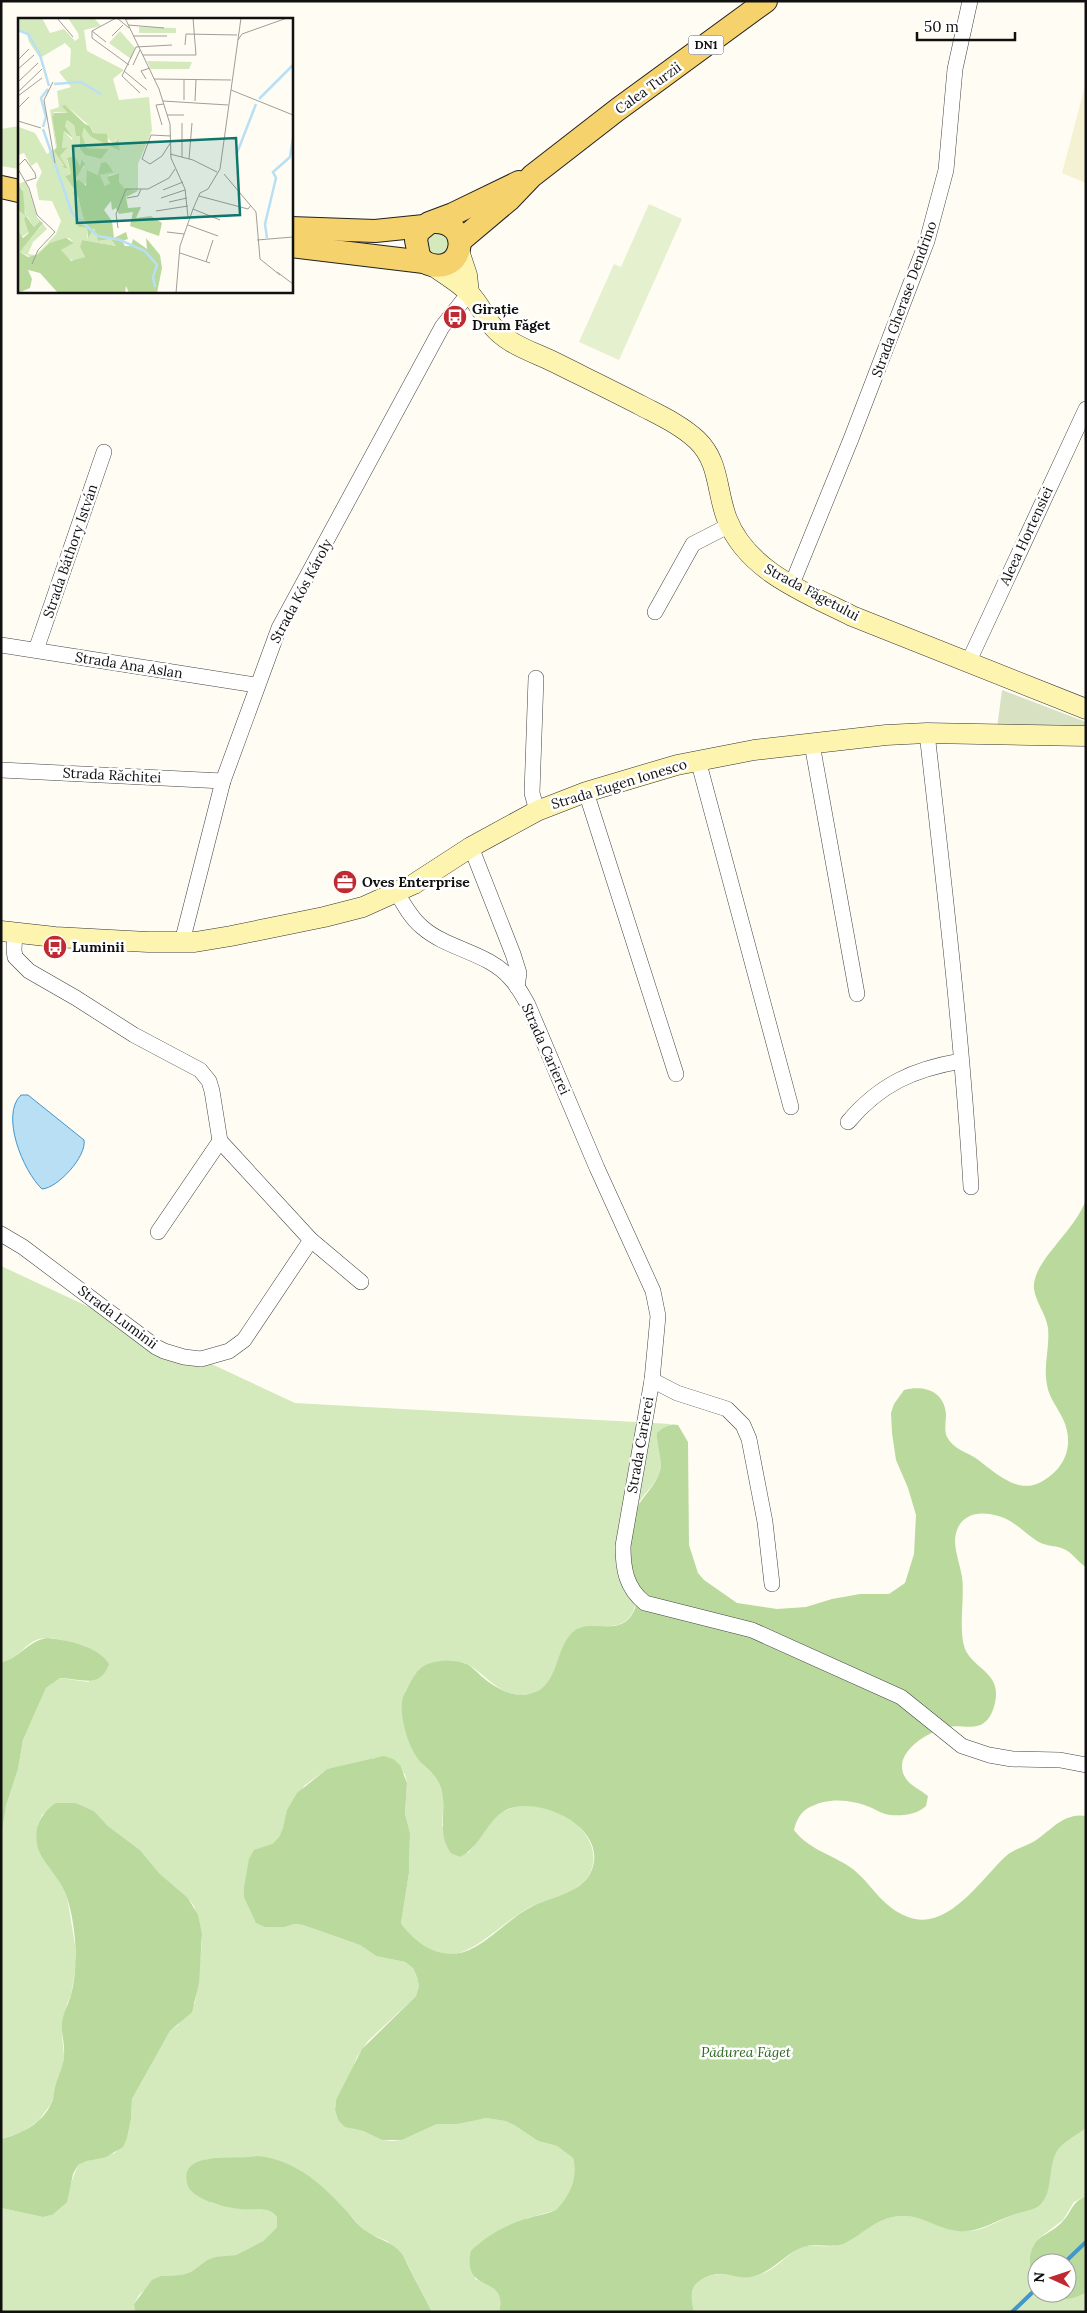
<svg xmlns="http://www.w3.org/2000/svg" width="1087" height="2313" font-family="Lora,serif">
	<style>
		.farmland { fill: #f5f2d3 }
		.green { fill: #d4e9bc }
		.forest { fill: #b9da9c }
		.cemetery { fill: #d8e2c3 }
		.pitch { fill: #e5f1ce }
		.water { fill: #b9dff5; stroke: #4196cb }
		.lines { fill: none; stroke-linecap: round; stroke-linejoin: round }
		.stream { stroke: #4196cb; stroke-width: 4 }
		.street-casing { stroke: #434343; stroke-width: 16 }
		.secondary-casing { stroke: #323232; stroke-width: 21 }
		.primary-casing { stroke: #212121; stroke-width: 24 }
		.street { stroke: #fff; stroke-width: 15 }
		.secondary { stroke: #fdf4b0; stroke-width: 20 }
		.primary { stroke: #f6d26c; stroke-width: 22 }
		.labels { text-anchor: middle; stroke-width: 5; stroke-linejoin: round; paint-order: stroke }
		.shield { fill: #fff; stroke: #585858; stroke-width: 1 }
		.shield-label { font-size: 12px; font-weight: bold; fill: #101010 }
		.street-label { font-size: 14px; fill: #101010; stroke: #fff }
		.poi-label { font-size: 14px; font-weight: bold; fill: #101010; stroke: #fff; text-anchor: start }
		.park-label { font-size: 14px; font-style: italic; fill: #306820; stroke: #fff }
		.inset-river { fill: none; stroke: #b9dff5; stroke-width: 2.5 }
		.inset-road { fill: none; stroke: #9f9e98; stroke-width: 1 }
		.view { fill: #0f766e; fill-opacity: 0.15; stroke: #0f766e; stroke-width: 2.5 }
		.inset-edge { fill: none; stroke: #101010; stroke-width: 2.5 }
	</style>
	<rect width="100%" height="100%" fill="#fffcf3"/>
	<!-- farmland -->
	<path class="farmland" d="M1086,82V183L1062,173Z"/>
	<!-- green -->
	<g class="green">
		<path d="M19,126V169L1,166V129Z"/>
		<circle cx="438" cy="244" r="11"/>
		<path d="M1,1266L295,1403L671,1424C645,1435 665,1451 660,1470C657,1486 637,1497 635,1513C632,1538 645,1596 631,1615C624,1626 615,1625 605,1627C591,1631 578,1638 565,1643C560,1654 556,1667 551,1679C547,1686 540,1690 533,1693C504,1702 490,1678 469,1665C460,1660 448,1662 438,1662L410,1684L405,1692L423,1765L438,1779L444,1797L442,1826L468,1853C481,1839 490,1816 509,1809C542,1795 604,1827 592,1868C585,1893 550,1897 530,1907C485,1932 448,1992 401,1923L409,1873L410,1833L405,1814L407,1783L405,1774L374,1758L366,1762L327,1769L304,1786L279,1837L272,1844L285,1927L294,1924L303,1925L360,1945L376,1956L405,1962L413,1968L417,1977L419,1986L416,1996L368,2041L357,2057L346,2084L336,2100L335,2110L338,2120L353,2129L363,2131L382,2140L392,2141L402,2140L437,2124L486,2118L505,2121L514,2125L538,2141L557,2146L573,2158C578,2178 570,2195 556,2210L528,2218L478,2244L475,2279C492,2286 505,2289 499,2312H432L407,2263L387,2241L368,2233L361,2227L341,2205L319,2185L255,2156L246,2159H206L211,2203L240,2209L269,2210L277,2217V2227L263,2241L236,2255L207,2260L191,2272L181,2275L161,2276L139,2295L134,2304L135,2312H1V2208L43,2217L52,2215L71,2183L78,2165L87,2161L115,2153L127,2138L131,2119L132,2099L170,2031L178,2025L195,2003L202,1944V1934L194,1906L188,1898L159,1873L140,1850L108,1826L94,1811L76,1803H57L42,1815L38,1825L46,1863L64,1887L67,1896L75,1945L76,1965L71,1995L67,2004L62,2035L64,2055L63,2065L51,2104L39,2120L23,2132L1,2139V1838L6,1806L18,1769L23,1740L46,1688L60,1678L89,1682L86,1647C71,1644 55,1635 39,1639C25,1643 16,1661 1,1662Z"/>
		<path d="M1086,2128V2196L1074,2202L1063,2220L1039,2238L1032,2276L1037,2282V2293C1058,2293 1063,2303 1086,2293V2312H694C692,2303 689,2290 697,2283C718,2265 735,2281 758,2275C775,2271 785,2256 799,2248C811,2242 824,2249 836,2245C856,2239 871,2220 893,2217C920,2212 940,2229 966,2231C982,2232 999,2220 1013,2215C1021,2212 1030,2211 1038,2207C1053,2193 1046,2171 1056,2153C1063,2141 1075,2137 1086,2128Z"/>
	</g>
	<!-- forest -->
	<g class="forest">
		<path d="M1086,1199V1567C1079,1563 1073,1554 1066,1550C1057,1545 1047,1547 1037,1541C1028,1535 1020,1527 1010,1521C988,1509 957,1509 955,1540C955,1552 960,1565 962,1577C965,1598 958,1630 965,1649C972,1666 997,1673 996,1694C996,1703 992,1717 985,1722C975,1731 960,1724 948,1727C929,1731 891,1753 905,1777C909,1785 921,1790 928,1796L926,1806C916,1815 903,1816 890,1815C883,1814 878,1811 872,1808C851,1799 828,1797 808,1808C800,1813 796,1821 794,1830C810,1851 835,1855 854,1870C874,1887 882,1907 908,1917C948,1932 981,1879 1006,1856C1014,1849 1024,1847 1033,1842C1050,1832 1063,1812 1086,1816V2128C1075,2137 1063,2141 1056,2153C1047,2171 1054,2193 1038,2207C1030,2211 1021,2212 1013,2215C995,2221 978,2233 959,2231C934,2229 921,2212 893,2217C875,2220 862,2234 847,2242C832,2250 818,2242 803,2247C789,2251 775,2269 758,2275C735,2284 722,2263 697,2283C689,2290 692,2303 694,2312H499C509,2273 461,2296 471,2251C484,2237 509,2223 529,2218C538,2215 547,2214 556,2210C570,2195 578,2178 573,2158L557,2146L538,2141L514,2125L505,2121L486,2118L457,2124H437L402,2140H382L363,2131L345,2127L338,2120L335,2110L336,2100L362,2049L416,1996L419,1986L417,1977L413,1968L405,1962L376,1956L360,1945L303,1925L294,1924L285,1927H265L256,1923L244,1897V1887L249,1859L254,1850L272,1844L279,1837L283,1828L287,1810L297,1793L327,1769L384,1756L393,1759L400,1765L407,1783L405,1814L410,1833L409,1873L401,1923C417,1947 447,1964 475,1947C495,1936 510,1918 531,1907C549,1897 579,1894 590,1874C612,1831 545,1797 511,1808C487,1816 482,1847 460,1857L451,1853C434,1830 451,1805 438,1781C434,1773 424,1767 418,1759C408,1745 400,1719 402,1702C403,1694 408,1688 411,1681C414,1677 416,1672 420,1669C430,1659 455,1659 467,1664C472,1667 477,1672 481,1676C494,1687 512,1698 529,1694C558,1688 554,1654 570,1635C586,1615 615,1638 631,1616C645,1597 627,1577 628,1557C629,1546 632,1519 636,1509C643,1496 656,1485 660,1471C663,1459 656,1446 657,1433C664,1427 669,1423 678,1425L688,1442L689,1545L698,1573L704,1580L737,1603L777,1609L806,1607L832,1599L860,1594H889L905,1583L914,1554L916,1515L908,1488L896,1460L892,1433L891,1413L894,1404L904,1390C924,1385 944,1391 946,1414C946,1421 944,1431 947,1437C953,1449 967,1452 977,1459C995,1472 1017,1495 1041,1482C1065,1469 1075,1445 1063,1419C1058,1408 1049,1398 1047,1385C1043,1366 1050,1347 1048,1328C1046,1314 1036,1303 1034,1289C1031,1262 1076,1231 1086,1199Z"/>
		<path d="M48,1638C68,1640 99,1647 109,1664C100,1690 80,1678 60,1678L46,1688L23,1740L18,1769L6,1806L1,1838V1662C18,1660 28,1640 48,1638Z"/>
		<path d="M56,1803H76L94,1811L108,1826L140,1850L159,1873L188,1898L198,1915L202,1934L199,1983L192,2012L170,2031L132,2099L131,2119L127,2138L123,2147L106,2157L87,2161L78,2165L73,2174L67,2202L52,2215L43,2217L1,2208V2139C22,2134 43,2123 52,2102C54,2096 54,2090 56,2084C59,2074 64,2065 64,2054C65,2044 61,2034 62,2024C63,2013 68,2005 71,1995C79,1965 76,1926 67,1897C61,1877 40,1862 37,1844C34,1826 42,1812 56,1803Z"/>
		<path d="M255,2156C292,2158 318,2181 343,2207C349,2213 354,2221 361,2227C374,2239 391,2240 402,2254L432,2312H135L134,2304L152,2280L161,2276L181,2275L191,2272L207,2260L216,2257L236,2255L263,2241L277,2227V2217C274,2214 271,2211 267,2210C259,2209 249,2210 240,2209C226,2208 190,2199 187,2183C180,2149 236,2161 255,2156Z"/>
		<path d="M1086,2196V2293C1072,2299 1061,2303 1048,2293H1067V2263H1037V2282C1027,2269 1027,2248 1041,2237C1049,2232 1057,2228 1063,2221C1073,2210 1071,2203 1086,2196Z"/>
	</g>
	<!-- cemetery -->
	<path class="cemetery" d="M1002,690L1086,722V731L997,728Z"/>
	<!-- pitch -->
	<path class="pitch" d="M649,204L682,219L619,360L579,342L614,264L621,267Z"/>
	<!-- water -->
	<path class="water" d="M21,1095H28L84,1140C87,1156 58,1188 42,1189C23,1171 0,1115 21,1095Z"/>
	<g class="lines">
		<!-- stream -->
		<g class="stream">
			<path d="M1064,2263L1086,2242"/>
			<path d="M1012,2312L1037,2288"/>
		</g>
		<!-- street casing -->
		<g class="street-casing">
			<g id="street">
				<path d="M792,584L851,439L927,241L946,170L955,69L970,1"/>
				<path d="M655,612L693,544L730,525"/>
				<path d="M1,645L256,685"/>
				<path d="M36,650L104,452"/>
				<path d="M968,663L1086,409"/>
				<path d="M536,678L532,793L537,811"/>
				<path d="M927,733C944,884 962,1035 971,1187"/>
				<path d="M812,744L857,994"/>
				<path d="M698,760L791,1107"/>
				<path d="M1,770L223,781"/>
				<path d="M586,792L676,1074"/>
				<path d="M471,847L513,954L519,973L517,987"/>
				<path d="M397,893C404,905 411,918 422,927C448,950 488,952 511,979C518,986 523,996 528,1005L597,1168L653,1291L658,1316L652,1380L623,1546C623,1569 626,1588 645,1603L752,1630L901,1697L962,1746L989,1755L1012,1759L1060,1760L1086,1765"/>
				<path d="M182,942L223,781L279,628L442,327L469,293"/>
				<path d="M848,1122C880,1084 914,1069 961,1061"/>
				<path d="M158,1232L220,1141"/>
				<path d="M1,1234L23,1247L156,1347L164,1351L184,1357L201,1359L229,1351L244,1340L311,1240L220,1141L212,1091L209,1081L200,1070L134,1035L76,998L29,971L15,957L14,950L15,932"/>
				<path d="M311,1240L361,1282"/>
				<path d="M652,1380L677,1393L727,1409L743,1425L749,1439L765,1522L772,1584"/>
			</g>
		</g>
		<!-- secondary casing -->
		<g class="secondary-casing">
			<g id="secondary">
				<path d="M459,251L467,275L469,293"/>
				<path d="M433,266C444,274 459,282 469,293C486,311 485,325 510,341C524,350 540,355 554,362C584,377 613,391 642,406C661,416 681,425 697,440C720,462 716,491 727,519C747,571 806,593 852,616L1086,709"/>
				<path d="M1,931L55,937L148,942H195L231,936L324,917L363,907L414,884L471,847L537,811L586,792L677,765L754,750L886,735L927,733L1086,736"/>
			</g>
		</g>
		<!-- primary casing -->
		<g class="primary-casing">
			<g id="primary">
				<path d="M1,187L19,191"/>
				<path d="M291,228L375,231L424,226"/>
				<path d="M460,241L510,199L532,176L617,110L766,1"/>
				<path d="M291,246L424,262C463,281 475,221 434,222"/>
				<path d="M424,262L419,256L416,240L418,232L429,223L453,214L519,182"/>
			</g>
		</g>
		<!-- street -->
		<use href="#street" class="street"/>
		<!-- secondary -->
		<use href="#secondary" class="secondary"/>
		<!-- primary -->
		<use href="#primary" class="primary"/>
	</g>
	<!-- icons -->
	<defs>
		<g id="bus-disc" transform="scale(1.25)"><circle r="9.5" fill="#bf2932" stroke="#fff"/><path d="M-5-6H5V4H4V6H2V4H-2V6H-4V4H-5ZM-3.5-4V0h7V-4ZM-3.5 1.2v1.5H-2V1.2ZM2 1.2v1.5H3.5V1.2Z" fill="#fff"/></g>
		<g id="office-disc" transform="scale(1.25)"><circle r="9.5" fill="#bf2932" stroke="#fff"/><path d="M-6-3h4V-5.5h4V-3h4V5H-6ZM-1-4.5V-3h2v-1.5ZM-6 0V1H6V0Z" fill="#fff"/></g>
	</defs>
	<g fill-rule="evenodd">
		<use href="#bus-disc" x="455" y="317"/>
		<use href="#office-disc" x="345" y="882"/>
		<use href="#bus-disc" x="55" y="947"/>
	</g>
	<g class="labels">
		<!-- shield labels -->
		<rect class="shield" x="688.5" y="35.5" width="35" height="19" rx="4"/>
		<g class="shield-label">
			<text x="706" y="49">DN1</text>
		</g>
		<!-- street labels -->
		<g class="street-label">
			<text transform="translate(648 88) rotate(-36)" y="5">Calea Turzii</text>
			<text transform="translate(904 299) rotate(-70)" y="5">Strada Gherase Dendrino</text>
			<text transform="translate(1026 536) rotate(-65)" y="5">Aleea Hortensiei</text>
			<text transform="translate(70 551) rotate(-71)" y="5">Strada Báthory István</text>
			<text transform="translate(301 591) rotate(-62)" y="5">Strada Kós Károly</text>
			<text transform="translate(812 592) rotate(28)" y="5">Strada Făgetului</text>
			<text transform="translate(129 665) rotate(9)" y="5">Strada Ana Aslan</text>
			<text transform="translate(112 775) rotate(3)" y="5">Strada Răchitei</text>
			<text transform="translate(619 784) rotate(-17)" y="5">Strada Eugen Ionesco</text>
			<text transform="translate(546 1049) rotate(66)" y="5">Strada Carierei</text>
			<text transform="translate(118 1317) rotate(37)" y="5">Strada Luminii</text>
			<text transform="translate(640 1445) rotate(-80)" y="5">Strada Carierei</text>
		</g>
		<!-- poi labels -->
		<g class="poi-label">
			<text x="472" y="314">Girație<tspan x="472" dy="16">Drum Făget</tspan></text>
			<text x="362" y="887">Oves Enterprise</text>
			<text x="72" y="952">Luminii</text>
		</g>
		<!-- park labels -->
		<g class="park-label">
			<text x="746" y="2057">Pădurea Făget</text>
		</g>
	</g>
	<!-- overview -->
	<g transform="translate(18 18)">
		<rect width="275" height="275" fill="#fffcf3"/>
		<path d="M0,0H24L32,15L46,11L57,23L61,20L60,15L50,0H76L83,8L66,12L69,33L106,52L95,61L101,82L131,79L134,112L120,146V173L106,171L101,164L100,155L90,158L92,165L87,168L82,157L96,153L86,144L80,157L69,152L70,163L65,168L61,162L57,164L55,161L66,149V142L62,148L57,138L49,142L53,156L47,158L56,171L55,176L60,179L66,201L72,205L68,206L61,201L60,209L69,210V220L76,210L80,223L93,221L98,228L64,222L62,229L67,239L57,243L50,241L43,232L56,225L51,220L30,225L19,237L13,239L2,234L24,207L21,204L16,209L9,198L6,201L12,214L3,219L0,213V192L8,196L4,183L5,172L0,166L8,163L19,199L29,211L15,224L10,236L18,237L38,216L43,203L34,183L21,182L18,166L24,154L19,144L13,148L6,135L0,137V113L1,109L17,115L29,136L38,130L32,92L41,89L39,73L53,69L41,54L52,48L53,31L47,25L22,40L11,24L9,16L0,13ZM47,87L73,109L75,115L86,116L95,126L99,121L102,133L73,119L66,110L64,117L69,130L91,131L83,141L67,137L62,131V118H58L56,107L49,102L47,108L55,119L54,122L46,113L44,130L50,129L42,138L50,151L44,149L46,147L36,133L39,129L34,99L36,94L50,95ZM121,9L158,10V15H121ZM102,13L117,30L113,41L91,25ZM129,43L174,44L171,51H133Z" fill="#d4e9bc" fill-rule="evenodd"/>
		<path d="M47,87L67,106L72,108L75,115L89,116L90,124L95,126L100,121L102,133L73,119L66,110L64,117L69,130L91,131L83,141L67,137L62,131V118H58L56,107L49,102L47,108L56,121L46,113L44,130L50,129L42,138L50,151L44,149L46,147L36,133L39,129L34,99L36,95H50L44,88ZM57,138L62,148L64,141L67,146L56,163L61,162L68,168L69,152L80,157L83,145L88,144L96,154L82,157L87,168L92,165L89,159L101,155V164L106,170L120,173L108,179L110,190L123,189L118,200L133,198L144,205L141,218L112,208L115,194L101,196L98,190L94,192L93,183L86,192L94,203L96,220L108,214L110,221L104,223L107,228H113L115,221L129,231L128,220L142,237L144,250L139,275H111L108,268L107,275H40L22,255L10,252L14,261L12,270L0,275V213L5,220L11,215L6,201L8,198L16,209L22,203L25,205L2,234L10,239L19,237L31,225L48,220L56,225L43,232L53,243L67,239L62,229L64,222L98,228L93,221L80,223L76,210L70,220L69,210L60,209L61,201L72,205L66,202L60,179L55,176L56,171L47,158L53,156L49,140ZM0,166L5,173L7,197L0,192Z" fill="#b9da9c"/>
		<path class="inset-river" d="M0,12L10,16L22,37L31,68M36,66L63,64L83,76M241,81L275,47M25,109L28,99L23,80L30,71M25,111L54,195L80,218L102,222L127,233L139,247L135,259L137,269M219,135L238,86M249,220L247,206L258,160L255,154L272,139L275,120"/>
		<path class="inset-road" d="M39,0L55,19M99,0L111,10M107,0L141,71L152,106L153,140L167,171L170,199M107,1L151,0M110,7L146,10M74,13V20L111,47M74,13L98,0M74,13L88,24M94,18L105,7M115,18H149M220,22L224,16L269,0M167,27L168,16L219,17M125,37H178L175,0M0,42L11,31M115,47L122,32M0,51L16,37M106,53L129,72M128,61L123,53L132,50M136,61L213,62M0,64L20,45M35,64L26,82L37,145M213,72L275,97M0,74L24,51M122,75L104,58L118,29L154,27M0,78L24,60M166,82V62M145,83L210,87M177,83L178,62M0,90L11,79M149,97H166M0,103L23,110M164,105V139M144,107L138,87L146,86M153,124L144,138L132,146L124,141L133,117L153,118M152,136L175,142L199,154M171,141L174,105M0,148L7,141L17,155L18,160L8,163M0,151L11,170L19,197L37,214L20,232L14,246M206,156L238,194L242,241L262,257M145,172L165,164M181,178L230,191L233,187M109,180L120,178L123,171M143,180L167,172M151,184L169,180M175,191L202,202M138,193L170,188M170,207L200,218M100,210L98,196L108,171H130L151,160L157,151M149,214L166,216M239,222L275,219M162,235L192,245M188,244L195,222M259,254L275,266M158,275L162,228L175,191L182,175L190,171L202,151L223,0"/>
		<path class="view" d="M218,120L222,197L59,205L55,128Z"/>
		<rect width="275" height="275" class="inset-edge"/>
	</g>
	<!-- border -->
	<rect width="1087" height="2313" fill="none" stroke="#101010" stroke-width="5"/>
	<!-- north arrow -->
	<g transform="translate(1052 2278) rotate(273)"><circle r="24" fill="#ffffff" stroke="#9f9f9f"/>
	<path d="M0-4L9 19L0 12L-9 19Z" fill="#bf2932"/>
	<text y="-8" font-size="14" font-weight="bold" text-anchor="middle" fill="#101010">N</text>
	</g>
	<!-- scale -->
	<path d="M917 32v8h98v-8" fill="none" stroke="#101010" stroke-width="2.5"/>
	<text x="924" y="32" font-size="15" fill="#101010" stroke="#ffffff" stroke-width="4" paint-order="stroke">50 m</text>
</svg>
